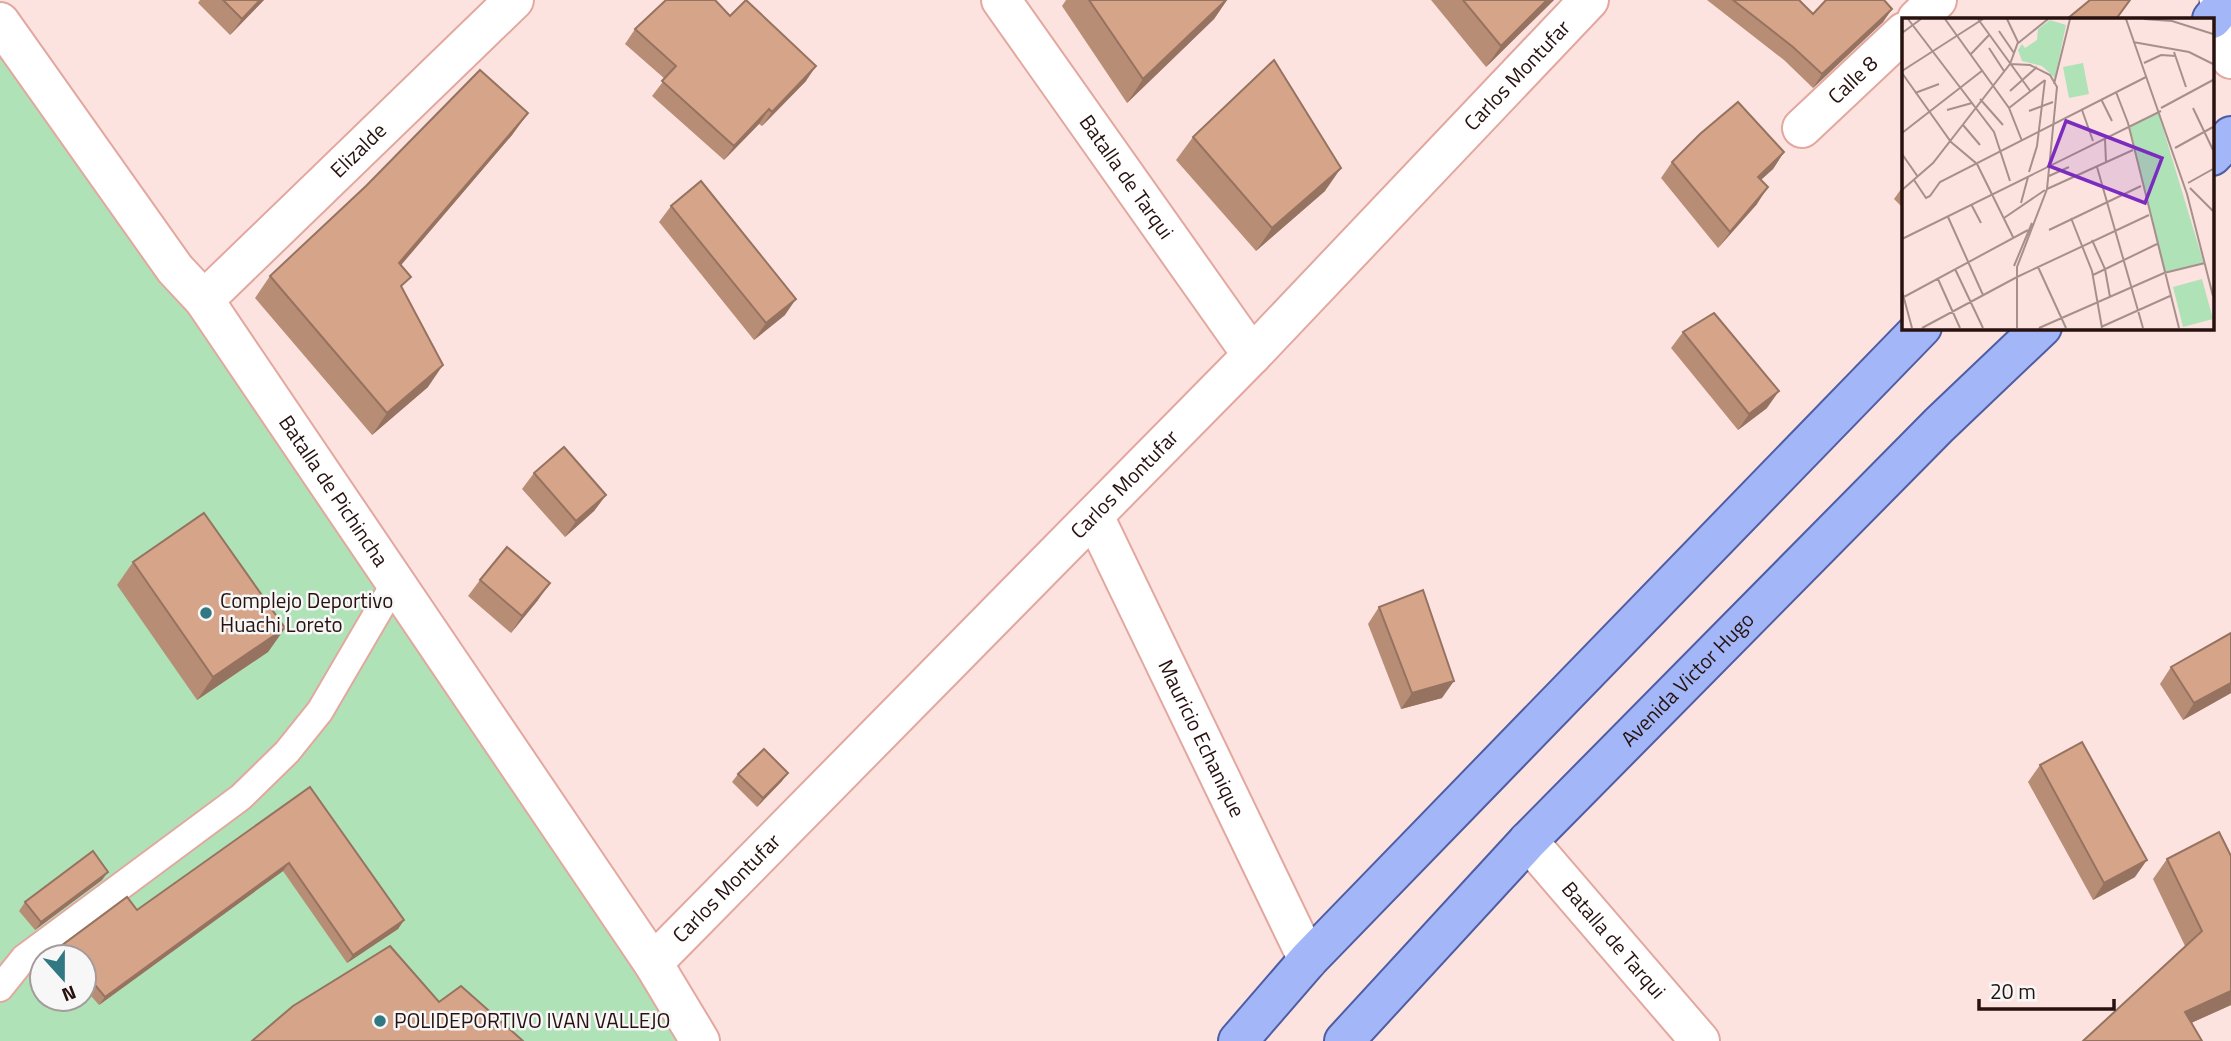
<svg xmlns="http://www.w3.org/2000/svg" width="2231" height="1041" font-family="'Titillium Web',sans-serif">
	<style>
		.green { fill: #afe2b6; fill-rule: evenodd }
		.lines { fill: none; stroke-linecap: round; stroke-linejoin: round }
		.lane-casing { stroke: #e2a89f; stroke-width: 30 }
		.street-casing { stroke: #e2a89f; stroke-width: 42 }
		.primary-casing { stroke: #4f5da3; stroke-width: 42 }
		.lane { stroke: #fff; stroke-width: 26 }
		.street { stroke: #fff; stroke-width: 38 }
		.primary { stroke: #a2b6f8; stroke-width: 38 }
		.wall { fill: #b88d76 }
		.shaded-wall { fill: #967360 }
		.building { fill: #d6a489; stroke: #967360; stroke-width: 2 }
		.poi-dot { fill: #317883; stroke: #f7f7f7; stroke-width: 2.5 }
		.labels { text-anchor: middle; stroke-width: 5; stroke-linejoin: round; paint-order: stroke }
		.street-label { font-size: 21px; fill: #27120f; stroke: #f7f7f7 }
		.poi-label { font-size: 21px; fill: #27120f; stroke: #f7f7f7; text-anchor: start }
		.inset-road { fill: none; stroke: #a78f8c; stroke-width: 2 }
		.view { fill: #7b2cbf; fill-opacity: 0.15; stroke: #7b2cbf; stroke-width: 3.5 }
		.inset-edge { fill: none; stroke: #27120f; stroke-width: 3.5 }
	</style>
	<rect width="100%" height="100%" fill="#fce3df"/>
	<!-- green -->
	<path class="green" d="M0,21L700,1041H0ZM42,957H84V999H42Z"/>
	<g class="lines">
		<!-- lane casing -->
		<g class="lane-casing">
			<path id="lane" d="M0,988L24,958L241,797L287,752L320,711L396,581"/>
		</g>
		<!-- street casing -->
		<g class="street-casing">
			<g id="street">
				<path id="s1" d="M1001,0L1252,355"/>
				<path d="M2219,0L2231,59"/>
				<path d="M1917,19L1937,0"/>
				<path id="s2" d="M0,22L175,269L204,300L653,963L700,1041"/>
				<path id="s3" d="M1802,128L1904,32"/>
				<path id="s4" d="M204,300L514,0"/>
				<path id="s5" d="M1094,516L1308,960"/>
				<path id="s6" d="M1528,841L1700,1041"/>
				<path id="s7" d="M653,963L1252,355L1589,0"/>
			</g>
		</g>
		<!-- primary casing -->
		<g class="primary-casing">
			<g id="primary">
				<path d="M2212,19L2228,0"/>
				<path d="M2212,156L2231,136"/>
				<path d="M1238,1041L1308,960L1922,327"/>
				<path id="s8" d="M1344,1041L1528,841L1939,425L2042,327"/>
			</g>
		</g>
		<!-- lane -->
		<use href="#lane" class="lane"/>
		<!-- street -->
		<use href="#street" class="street"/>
		<!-- primary -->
		<use href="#primary" class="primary"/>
	</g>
	<!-- wall -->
	<g class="wall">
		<path d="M200,0H264L230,35L198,3Z"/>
		<path d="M1066,0H1227L1214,19L1127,103L1062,6Z"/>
		<path d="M1431,0H1554L1486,67Z"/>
		<path d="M1707,0H1799L1813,14L1892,9L1883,22L1813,88L1784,60Z"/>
		<path d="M730,16L806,81L762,126L759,124L724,160L652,96L665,79L625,44L635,29Z"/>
		<path d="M528,113L512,135L401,265L402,289L428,387L372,435L255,298L270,276Z"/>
		<path d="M1193,137L1325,191L1256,251L1176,160Z"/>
		<path d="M1784,152L1773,169L1761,180L1757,204L1718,248L1661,178L1672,162Z"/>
		<path d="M1904,185V209L1894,199Z"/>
		<path d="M671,206L785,315L754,340L659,222Z"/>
		<path d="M1683,332L1767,408L1738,430L1671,348Z"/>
		<path d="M534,473L606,495L594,511L565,537L522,489Z"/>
		<path d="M133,562L285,628L268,652L197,700L117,585Z"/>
		<path d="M480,580L538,600L511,633L468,596Z"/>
		<path d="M1379,607L1442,698L1401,709L1368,624Z"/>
		<path d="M2231,633V693L2183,720L2160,684L2171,667Z"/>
		<path d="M2040,765L2135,877L2093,900L2028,782Z"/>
		<path d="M738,774L782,781L757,807L732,782Z"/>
		<path d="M310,787L404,920L398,929L347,963L283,871L99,1005L84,988V957H58L55,954L61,946L137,910Z"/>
		<path d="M2231,856V1005L2191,1023L2083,1041L2185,946L2153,879L2167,859Z"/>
		<path d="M102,880L35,930L19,911L25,902Z"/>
	</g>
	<!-- shaded-wall -->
	<g class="shaded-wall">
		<path d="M260,0H264L230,35L242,19Z"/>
		<path d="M1226,0H1227L1214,19L1127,103L1143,79Z"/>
		<path d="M1547,0H1554L1486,67L1501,46Z"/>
		<path d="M1892,9L1883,22L1813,88L1822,74Z"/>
		<path d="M816,66L806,81L762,126L772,112Z"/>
		<path d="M769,109L759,124L724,160L734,146Z"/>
		<path d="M528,113L512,135L384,285L399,263Z"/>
		<path d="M1784,152L1773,169L1746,193L1758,177Z"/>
		<path d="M1341,168L1325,191L1256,251L1272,228Z"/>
		<path d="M1768,187L1757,204L1718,248L1730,232Z"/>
		<path d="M796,299L785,315L754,340L766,323Z"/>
		<path d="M443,365L428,387L372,435L387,413Z"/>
		<path d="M1779,391L1767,408L1738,430L1749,414Z"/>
		<path d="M606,495L594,511L565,537L576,521Z"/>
		<path d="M550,583L538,600L511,633L522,616Z"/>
		<path d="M285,628L268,652L197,700L213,677Z"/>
		<path d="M1454,681L1442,698L1401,709L1412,693Z"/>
		<path d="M2231,683V693L2183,720L2194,703Z"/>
		<path d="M788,773L782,781L757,807L763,798Z"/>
		<path d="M2147,860L2135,877L2093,900L2104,883Z"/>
		<path d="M289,863L283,871L99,1005L105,997Z"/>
		<path d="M108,872L102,880L35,930L41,922Z"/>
		<path d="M404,920L398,929L347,963L353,955Z"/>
		<path d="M2231,991V1005L2171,1032L2185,1012Z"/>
	</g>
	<!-- building -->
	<g class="building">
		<path d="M223,0H260L242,19Z"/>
		<path d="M666,0H715L730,16L746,0L816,66L772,112L769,109L734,146L662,81L676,66L635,29Z"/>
		<path d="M1089,0H1226L1143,79Z"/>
		<path d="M1463,0H1547L1501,46Z"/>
		<path d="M1733,0H1799L1813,14L1826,0H1884L1892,9L1822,74L1793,47Z"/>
		<path d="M2090,0H2130L2116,19H2067Z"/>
		<path d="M1274,60L1341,168L1272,228L1193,137Z"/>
		<path d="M480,70L528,113L399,263L411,277L401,286L443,365L387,413L270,276L366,186Z"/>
		<path d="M1738,102L1784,152L1758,177L1768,187L1730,232L1672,162L1700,134Z"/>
		<path d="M701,181L796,299L766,323L671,206Z"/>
		<path d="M1714,313L1779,391L1749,414L1683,332Z"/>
		<path d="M564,447L606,495L576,521L534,473Z"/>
		<path d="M204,513L285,628L213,677L133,562Z"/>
		<path d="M507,547L550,583L522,616L480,580Z"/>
		<path d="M1423,590L1454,681L1412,693L1379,607Z"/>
		<path d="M2231,633V683L2194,703L2171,667Z"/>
		<path d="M2082,742L2147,860L2104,883L2040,765Z"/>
		<path d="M764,749L788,773L763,798L738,774Z"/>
		<path d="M310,787L404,920L353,955L289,863L105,997L84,972V957H71L61,946L127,897L137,910Z"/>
		<path d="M2219,832L2231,856V991L2185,1012L2202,1041H2083L2202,931L2167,859Z"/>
		<path d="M93,851L108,872L41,922L25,902Z"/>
		<path d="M390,946L439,1002L461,986L523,1041H252L293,1006Z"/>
	</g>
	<!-- markers -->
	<g class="poi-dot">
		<circle cx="206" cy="613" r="7"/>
		<circle cx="380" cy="1021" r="7"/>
	</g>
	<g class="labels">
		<!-- street labels -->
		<g class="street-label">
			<text dy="7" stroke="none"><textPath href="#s7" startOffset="1239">Carlos Montufar</textPath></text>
			<text dy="7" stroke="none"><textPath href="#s3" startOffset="70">Calle 8</textPath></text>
			<text dy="7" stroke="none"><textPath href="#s4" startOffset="215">Elizalde</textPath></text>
			<text dy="7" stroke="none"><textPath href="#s1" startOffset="217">Batalla de Tarqui</textPath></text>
			<text dy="7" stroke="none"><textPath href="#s7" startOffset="672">Carlos Montufar</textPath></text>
			<text dy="7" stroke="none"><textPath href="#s2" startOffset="576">Batalla de Pichincha</textPath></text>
			<text dy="7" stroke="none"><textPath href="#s8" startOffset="499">Avenida Victor Hugo</textPath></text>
			<text dy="7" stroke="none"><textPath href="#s5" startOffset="247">Mauricio Echanique</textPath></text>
			<text dy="7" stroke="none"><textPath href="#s7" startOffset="105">Carlos Montufar</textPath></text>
			<text dy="7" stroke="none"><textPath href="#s6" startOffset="131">Batalla de Tarqui</textPath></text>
		</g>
		<!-- poi labels -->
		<g class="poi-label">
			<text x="220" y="608">Complejo Deportivo<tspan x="220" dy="24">Huachi Loreto</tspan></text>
			<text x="394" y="1028">POLIDEPORTIVO IVAN VALLEJO</text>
		</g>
	</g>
	<!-- overview -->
	<g transform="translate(1902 18)">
		<rect width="312" height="312" fill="#fce3df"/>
		<path d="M148,2L164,7L153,60L140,48L120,43L116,32L120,26L123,30L135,22L136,11ZM181,45L187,76L167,80L161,49ZM256,94L302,246L262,254L227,108ZM300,261L311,301L281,309L271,269Z" fill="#afe2b6"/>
		<path class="inset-road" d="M6,1L92,114L108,163M43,1L107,90L120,123M76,1L129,74M105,1L116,24L108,46M224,1L285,176L311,278M242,1L270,3L311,16M97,13L112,35M0,15L19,1M231,24L287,34L311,46M115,26L146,1M87,30L102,53M272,34L284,69M68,37L88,16M242,45L259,37L274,38M0,53L81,1M0,55L49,124L75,146L111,219M152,66L168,1M108,73L135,49M214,74L226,105L277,310M13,75L37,66M78,81L101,107M199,81L210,103M107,90L143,62M259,90L311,62M291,90L311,132M45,92L70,85M180,92L191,123M127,93L151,84M61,107L78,127M0,115L81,52M203,121L204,144M273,130L311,109M0,136L16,159M195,149L241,310M127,154L135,128L143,62M147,158L167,149M12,162L24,180L28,178L38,164L244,59M286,165L311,151M288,170L311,193M145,171L231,132M0,172L31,145L108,46L128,47L148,57L155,69L145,171L115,249V310M119,185L126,159M69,186L79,205M46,199L81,277M102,200L143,172M169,200L190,253L200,310M147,212L239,168M0,221L259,93M190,222L203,251L208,279M112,248L130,205M136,249L164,310M53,251L81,310M191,257L255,226M36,261L58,310M0,273L10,310M0,280L126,212M199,309L268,278M20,310L115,259L247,197M137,310L262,255L303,245"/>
		<path class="view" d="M164,103L260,140L243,185L147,148Z"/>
		<rect width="312" height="312" class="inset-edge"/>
	</g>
	<!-- north arrow -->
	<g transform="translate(63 978) rotate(159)"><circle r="33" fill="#f7f7f7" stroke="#a49b9a" stroke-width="2"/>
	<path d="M0-5L12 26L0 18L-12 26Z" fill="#317883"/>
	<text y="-10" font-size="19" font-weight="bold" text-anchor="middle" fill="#27120f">N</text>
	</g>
	<!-- scale -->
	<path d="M1979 999v10h135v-10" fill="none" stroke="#27120f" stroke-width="3.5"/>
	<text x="1990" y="999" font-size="21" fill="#27120f" stroke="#f7f7f7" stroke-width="5" paint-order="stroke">20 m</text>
</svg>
